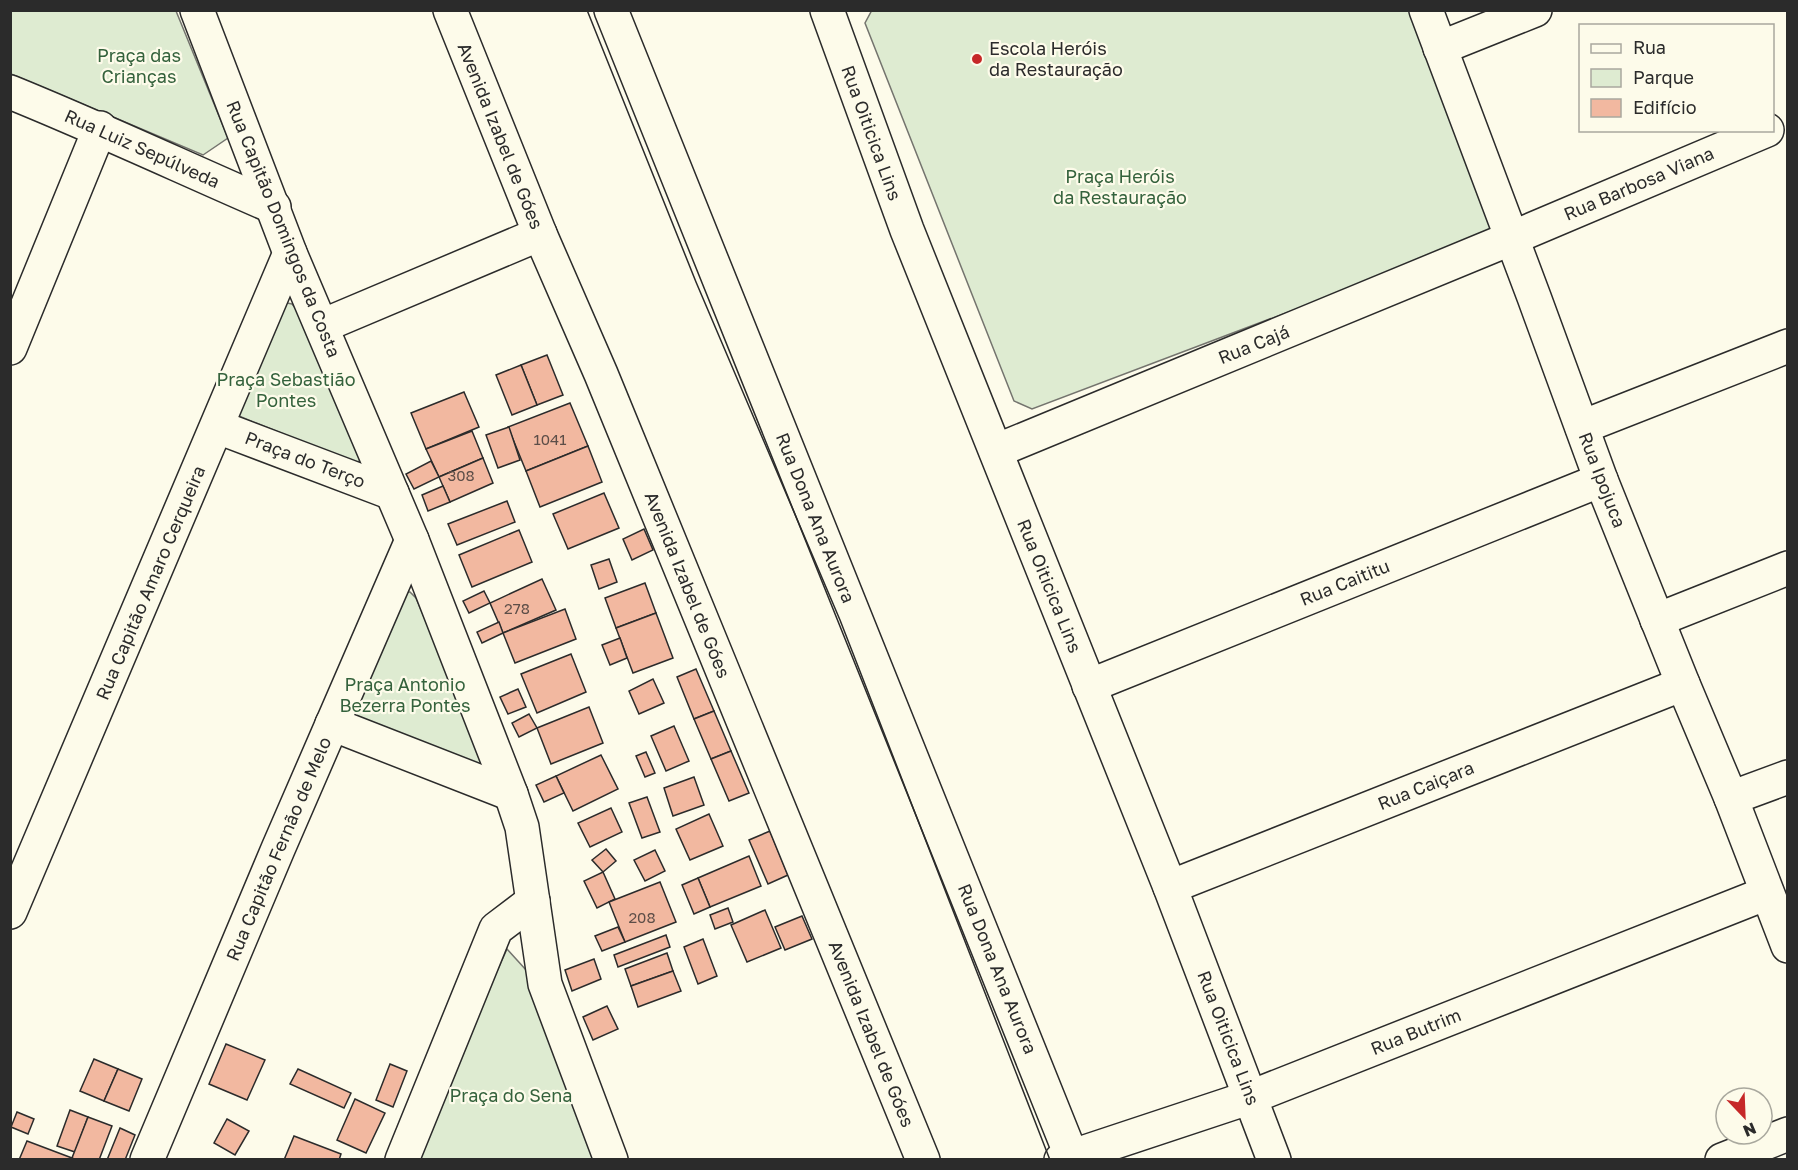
<svg xmlns="http://www.w3.org/2000/svg" width="1798" height="1170" font-family="'Golos Text',sans-serif">
	<style>
		.green { fill: #deebd1; stroke: #74746e; stroke-width: 1.5 }
		.building { fill: #f2b8a0; stroke: #2b2b2b; stroke-width: 1.5 }
		.lines { fill: none; stroke-linecap: round; stroke-linejoin: round }
		.minor-casing { stroke: #2b2b2b; stroke-width: 36 }
		.major-casing { stroke: #2b2b2b; stroke-width: 36 }
		.minor { stroke: #fdfbea; stroke-width: 33 }
		.major { stroke: #fdfbea; stroke-width: 33 }
		.tram { stroke: #2b2b2b; stroke-width: 1.5 }
		.poi-dot { fill: #c62828; stroke: #fdfbea; stroke-width: 2 }
		.labels { text-anchor: middle; stroke-width: 4.5; stroke-linejoin: round; paint-order: stroke }
		.number-label { font-size: 15px; fill: #5d4e48 }
		.poi-label { font-size: 18px; fill: #2b2b2b; stroke: #fdfbea; text-anchor: start }
		.park-label { font-size: 18px; fill: #34623c; stroke: #fdfbea }
		.street-label { font-size: 18px; fill: #2b2b2b; stroke: #fdfbea }
	</style>
	<rect width="100%" height="100%" fill="#fdfbea"/>
	<!-- green -->
	<g class="green">
		<path d="M872,10L1417,11L1495,227L1468,244L1032,409L1014,401L865,23Z"/>
		<path d="M10,11H176L228,138L203,155L11,74Z"/>
		<path d="M287,303L292,304L297,310L360,460L357,464L234,414L284,305Z"/>
		<path d="M405,592H410L416,598L494,783L342,723Z"/>
		<path d="M507,949L536,981L600,1159L416,1160L460,1052Z"/>
	</g>
	<!-- building -->
	<g class="building">
		<path d="M547,355L563,395L537,405L521,365Z"/>
		<path d="M521,365L537,405L512,415L496,375Z"/>
		<path d="M464,392L479,427L426,449L411,413Z"/>
		<path d="M570,403L588,446L526,471L508,427Z"/>
		<path d="M509,427L520,460L498,468L486,435Z"/>
		<path d="M472,431L483,458L439,477L426,449Z"/>
		<path d="M588,446L602,482L540,507L526,471Z"/>
		<path d="M483,458L493,483L450,502L439,477Z"/>
		<path d="M431,461L439,477L414,489L406,474Z"/>
		<path d="M443,486L450,502L428,511L422,495Z"/>
		<path d="M604,493L619,528L568,549L553,514Z"/>
		<path d="M507,501L515,522L457,545L448,524Z"/>
		<path d="M644,529L653,550L632,560L623,539Z"/>
		<path d="M519,530L532,562L472,587L459,555Z"/>
		<path d="M609,559L617,582L599,589L591,565Z"/>
		<path d="M542,579L556,610L503,633L490,603Z"/>
		<path d="M645,583L656,613L616,628L605,598Z"/>
		<path d="M484,591L490,603L469,613L463,601Z"/>
		<path d="M565,609L576,639L515,663L503,633Z"/>
		<path d="M656,613L673,658L633,673L616,628Z"/>
		<path d="M499,622L503,633L482,643L477,632Z"/>
		<path d="M620,638L627,658L610,665L602,645Z"/>
		<path d="M571,654L586,692L537,713L521,674Z"/>
		<path d="M696,669L714,711L694,719L677,677Z"/>
		<path d="M653,679L664,703L639,714L629,691Z"/>
		<path d="M518,689L526,707L508,714L500,697Z"/>
		<path d="M589,707L603,743L551,764L537,728Z"/>
		<path d="M714,711L731,751L711,759L694,719Z"/>
		<path d="M529,714L537,728L519,737L512,723Z"/>
		<path d="M674,726L689,761L666,771L651,736Z"/>
		<path d="M731,751L749,793L729,801L711,759Z"/>
		<path d="M646,752L655,773L645,777L636,756Z"/>
		<path d="M601,755L618,789L573,811L556,776Z"/>
		<path d="M556,776L564,793L544,802L536,785Z"/>
		<path d="M694,777L704,805L673,816L664,788Z"/>
		<path d="M647,797L660,832L642,838L629,803Z"/>
		<path d="M611,808L622,832L590,847L578,823Z"/>
		<path d="M709,814L723,846L690,860L676,829Z"/>
		<path d="M770,831L788,875L768,884L749,840Z"/>
		<path d="M606,849L616,861L603,872L592,860Z"/>
		<path d="M655,850L665,871L645,881L634,860Z"/>
		<path d="M749,856L761,886L710,907L698,878Z"/>
		<path d="M603,872L615,899L597,908L584,881Z"/>
		<path d="M698,878L710,907L694,914L682,885Z"/>
		<path d="M660,882L676,922L625,942L609,902Z"/>
		<path d="M728,908L733,922L715,929L710,915Z"/>
		<path d="M765,910L781,948L747,962L731,925Z"/>
		<path d="M802,916L812,939L785,950L775,927Z"/>
		<path d="M618,927L625,942L602,951L595,936Z"/>
		<path d="M666,935L670,947L618,967L614,955Z"/>
		<path d="M703,939L717,976L698,984L684,947Z"/>
		<path d="M667,953L673,971L631,986L625,969Z"/>
		<path d="M594,959L601,979L572,991L565,970Z"/>
		<path d="M673,971L681,991L638,1007L631,986Z"/>
		<path d="M607,1006L618,1029L593,1040L583,1017Z"/>
		<path d="M226,1044L265,1060L247,1100L209,1084Z"/>
		<path d="M94,1059L118,1069L104,1101L80,1091Z"/>
		<path d="M390,1064L407,1071L393,1107L376,1100Z"/>
		<path d="M118,1069L142,1079L129,1111L104,1101Z"/>
		<path d="M298,1069L351,1093L344,1108L290,1084Z"/>
		<path d="M355,1099L385,1113L366,1153L337,1140Z"/>
		<path d="M70,1110L88,1117L75,1152L57,1146Z"/>
		<path d="M17,1112L34,1119L28,1134L11,1127Z"/>
		<path d="M88,1117L112,1126L99,1160H76L72,1158Z"/>
		<path d="M227,1119L249,1131L235,1155L214,1143Z"/>
		<path d="M120,1128L135,1135L125,1160H107Z"/>
		<path d="M294,1136L341,1154L339,1160H284Z"/>
		<path d="M27,1141L72,1158L76,1160H19Z"/>
	</g>
	<g class="lines">
		<!-- minor casing -->
		<g class="minor-casing">
			<g id="minor">
				<path d="M197,10L290,253L412,540L511,794L522,827L545,984L611,1160"/>
				<path d="M450,10L540,234L601,374L923,1160"/>
				<path d="M611,10L1073,1160"/>
				<path d="M827,10L907,230L1170,887L1274,1160"/>
				<path d="M1440,48L1535,10"/>
				<path d="M10,92C99,128 186,169 274,207"/>
				<path d="M322,326L540,234"/>
				<path d="M10,348L100,128"/>
				<path d="M218,427L392,493"/>
				<path d="M1582,427L1788,346"/>
				<path d="M996,451L1512,238L1767,130"/>
				<path d="M1657,620L1788,568"/>
				<path d="M1089,686L1601,480"/>
				<path d="M332,724L511,794"/>
				<path d="M1731,798L1788,777"/>
				<path d="M1170,887L1683,684"/>
				<path d="M10,912L290,253"/>
				<path d="M147,1160L278,849L412,540"/>
				<path d="M402,1160L496,929L533,901"/>
				<path d="M1061,1160L1251,1097L1767,893"/>
				<path d="M1722,1160L1788,1134"/>
			</g>
		</g>
		<!-- major casing -->
		<g class="major-casing">
			<path id="major" d="M1426,10L1534,297L1601,480L1683,684L1731,798L1788,946"/>
		</g>
		<!-- minor -->
		<use href="#minor" class="minor"/>
		<!-- major -->
		<use href="#major" class="major"/>
		<!-- tram -->
		<path class="tram" d="M587,10L696,282L840,620L1050,1160"/>
	</g>
	<!-- markers -->
	<circle class="poi-dot" cx="977" cy="59" r="6"/>
	<g class="labels">
		<!-- number labels -->
		<g class="number-label">
			<text x="550" y="445">1041</text>
			<text x="461" y="481">308</text>
			<text x="517" y="614">278</text>
			<text x="642" y="923">208</text>
		</g>
		<!-- poi labels -->
		<g class="poi-label">
			<text x="989" y="55">Escola Heróis<tspan x="989" dy="21">da Restauração</tspan></text>
		</g>
		<!-- park labels -->
		<g class="park-label">
			<text x="139" y="62">Praça das<tspan x="139" dy="21">Crianças</tspan></text>
			<text x="1120" y="183">Praça Heróis<tspan x="1120" dy="21">da Restauração</tspan></text>
			<text x="286" y="386">Praça Sebastião<tspan x="286" dy="21">Pontes</tspan></text>
			<text x="405" y="691">Praça Antonio<tspan x="405" dy="21">Bezerra Pontes</tspan></text>
			<text x="511" y="1102">Praça do Sena</text>
		</g>
		<!-- street labels -->
		<g class="street-label">
			<text transform="translate(871 133) rotate(70)" y="6">Rua Oiticica Lins</text>
			<text transform="translate(500 136) rotate(68)" y="6">Avenida Izabel de Góes</text>
			<text transform="translate(142 149) rotate(24)" y="6">Rua Luiz Sepúlveda</text>
			<text transform="translate(1639 184) rotate(-23)" y="6">Rua Barbosa Viana</text>
			<text transform="translate(283 229) rotate(68)" y="6">Rua Capitão Domingos da Costa</text>
			<text transform="translate(1254 345) rotate(-22)" y="6">Rua Cajá</text>
			<text transform="translate(305 460) rotate(21)" y="6">Praça do Terço</text>
			<text transform="translate(1602 480) rotate(69)" y="6">Rua Ipojuca</text>
			<text transform="translate(815 518) rotate(68)" y="6">Rua Dona Ana Aurora</text>
			<text transform="translate(151 583) rotate(-67)" y="6">Rua Capitão Amaro Cerqueira</text>
			<text transform="translate(1345 583) rotate(-22)" y="6">Rua Caititu</text>
			<text transform="translate(687 585) rotate(68)" y="6">Avenida Izabel de Góes</text>
			<text transform="translate(1049 586) rotate(68)" y="6">Rua Oiticica Lins</text>
			<text transform="translate(1426 786) rotate(-22)" y="6">Rua Caiçara</text>
			<text transform="translate(279 849) rotate(-67)" y="6">Rua Capitão Fernão de Melo</text>
			<text transform="translate(997 969) rotate(68)" y="6">Rua Dona Ana Aurora</text>
			<text transform="translate(1416 1032) rotate(-22)" y="6">Rua Butrim</text>
			<text transform="translate(871 1034) rotate(68)" y="6">Avenida Izabel de Góes</text>
			<text transform="translate(1228 1038) rotate(69)" y="6">Rua Oiticica Lins</text>
		</g>
	</g>
	<!-- border -->
	<rect width="1798" height="1170" fill="none" stroke="#2b2b2b" stroke-width="24"/>
	<!-- legend -->
	<rect x="1579" y="24" width="195" height="108" fill="#fdfbea" stroke="#a9a89e" stroke-width="1.5"/>
	<rect x="1591" y="44" width="30" height="9" fill="#fdfbea" stroke="#a9a89e" stroke-width="1.5"/>
	<text x="1633" y="54" font-size="18" fill="#2b2b2b">Rua</text>
	<rect x="1591" y="69" width="30" height="18" fill="#deebd1" stroke="#a9a89e" stroke-width="1.5"/>
	<text x="1633" y="84" font-size="18" fill="#2b2b2b">Parque</text>
	<rect x="1591" y="99" width="30" height="18" fill="#f2b8a0" stroke="#a9a89e" stroke-width="1.5"/>
	<text x="1633" y="114" font-size="18" fill="#2b2b2b">Edifício</text>
	<!-- north arrow -->
	<g transform="translate(1744 1116) rotate(157)"><circle r="28" fill="#fdfbea" stroke="#a9a89e" stroke-width="1.5"/>
	<path d="M0-4.5L10 22L0 15L-10 22Z" fill="#c62828"/>
	<text y="-9" font-size="16" font-weight="bold" text-anchor="middle" fill="#2b2b2b">N</text>
	</g>
</svg>
